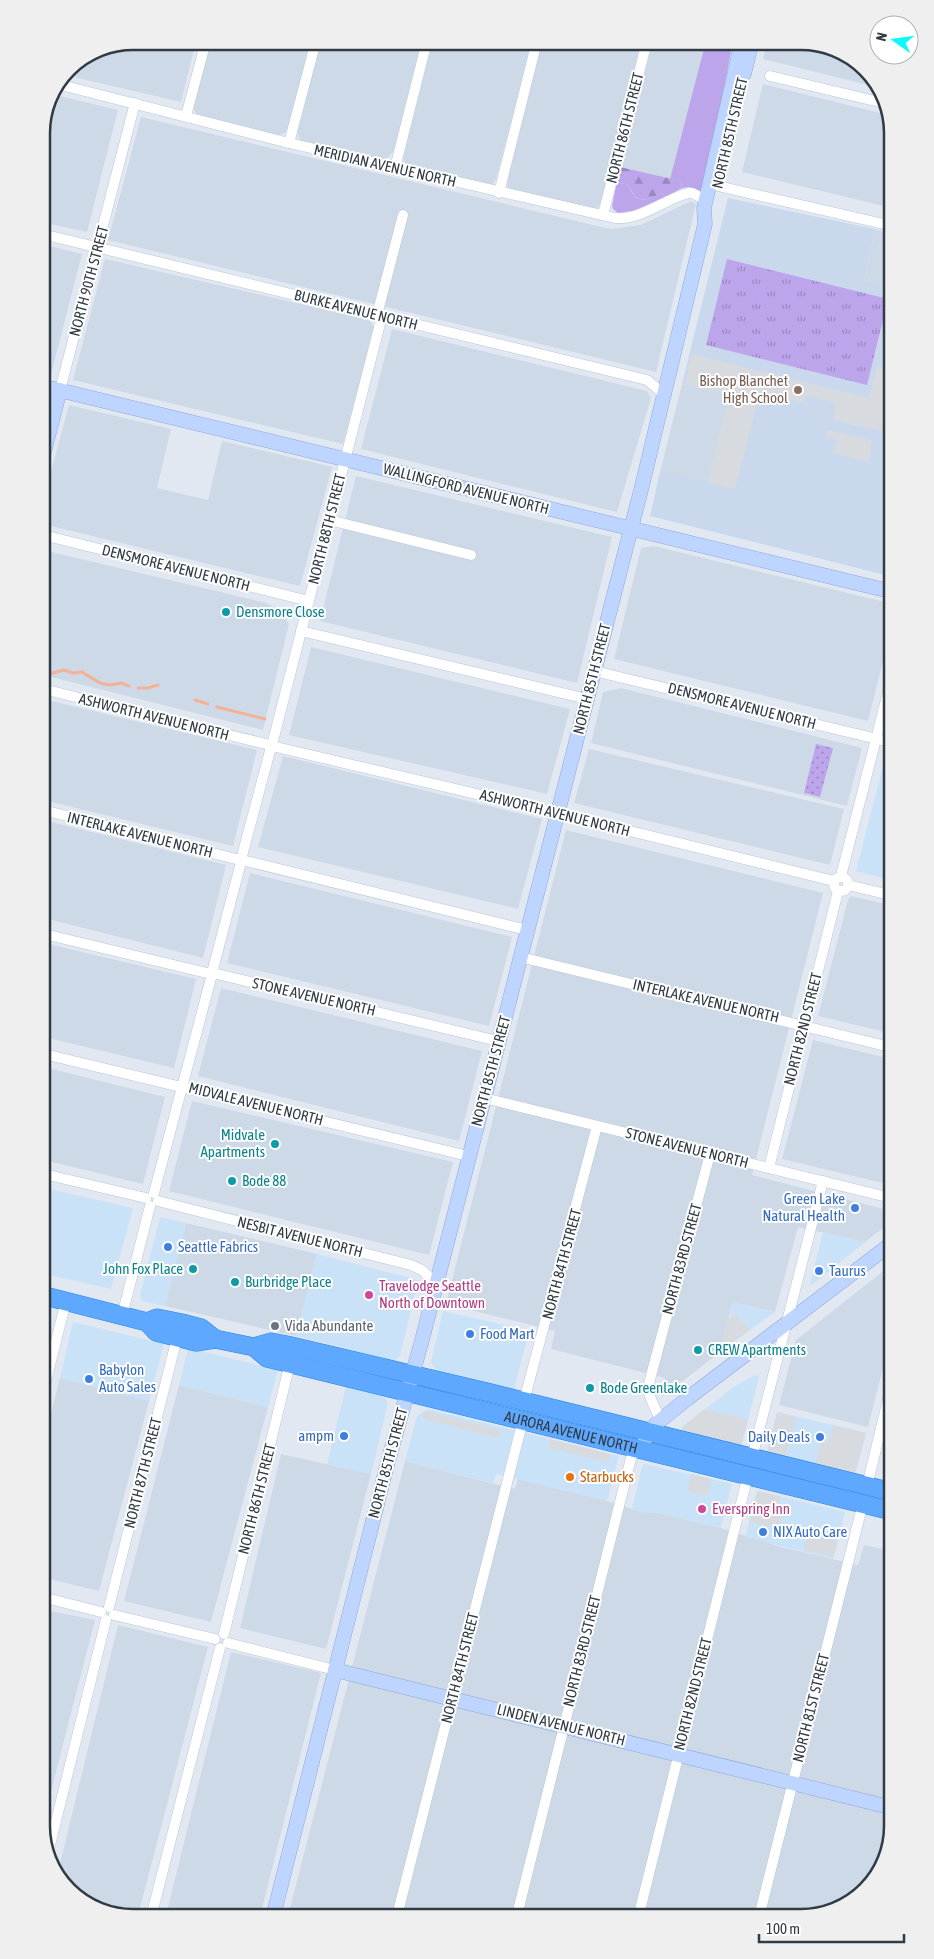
<svg xmlns="http://www.w3.org/2000/svg" width="934" height="1959" font-family="'Asap Condensed',sans-serif">
	<style>
		.residential { fill: #ced9e7 }
		.commercial { fill: #c9e2f7 }
		.education { fill: #c9d8ed }
		.grass { fill: #bca5eb }
		.forest { fill: url(#forest-firs) }
		.park { fill: url(#park-tufts) }
		.garden { fill: url(#garden-dots) }
		.parking { fill: #d7dbdf }
		.lines { fill: none; stroke-linecap: round; stroke-linejoin: round }
		.stream { stroke: #f5b196; stroke-width: 3 }
		.street-casing { stroke: #bac7d6; stroke-width: 11 }
		.secondary-casing { stroke: #8ca8d6; stroke-width: 15 }
		.highway-casing { stroke: #2485e9; stroke-width: 19 }
		.street { stroke: #fff; stroke-width: 10 }
		.secondary { stroke: #bed6ff; stroke-width: 14 }
		.highway { stroke: #5fa8ff; stroke-width: 18 }
		.education-dot { fill: #8d6e63; stroke: #fff; stroke-width: 2 }
		.culture-dot { fill: #0f9aa8; stroke: #fff; stroke-width: 2 }
		.shop-dot { fill: #3f7fe0; stroke: #fff; stroke-width: 2 }
		.hotel-dot { fill: #d1479c; stroke: #fff; stroke-width: 2 }
		.worship-dot { fill: #6b7280; stroke: #fff; stroke-width: 2 }
		.food-dot { fill: #e8710a; stroke: #fff; stroke-width: 2 }
		.labels { text-anchor: middle; stroke-width: 4; stroke-linejoin: round; paint-order: stroke }
		.street-label { font-size: 15px; fill: #313b43; stroke: #fff }
		.education-label { font-size: 15px; fill: #785e54; stroke: #fff; text-anchor: end }
		.culture-label { font-size: 15px; fill: #0d838f; stroke: #fff; text-anchor: start }
		.shop-label { font-size: 15px; fill: #366cbe; stroke: #fff; text-anchor: start }
		.hotel-label { font-size: 15px; fill: #b23c85; stroke: #fff; text-anchor: start }
		.worship-label { font-size: 15px; fill: #5b616d; stroke: #fff; text-anchor: start }
		.food-label { font-size: 15px; fill: #c56008; stroke: #fff; text-anchor: start }
		.rim { fill: none; stroke: #313b43; stroke-width: 2.5 }
	</style>
	<defs>
		<pattern id="forest-firs" width="22" height="20" patternUnits="userSpaceOnUse" patternTransform="scale(1.25)"><rect width="22" height="20" fill="#bca5eb"/><path d="M5 1l3.5 6h-7zM16 11l3.5 6h-7z" fill="#9988c0"/></pattern>
		<pattern id="park-tufts" width="24" height="20" patternUnits="userSpaceOnUse" patternTransform="scale(1.25)"><rect width="24" height="20" fill="#bca5eb"/><path d="M3 7l-1-3M5 7V3M7 7l1-3M15 17l-1-3M17 17v-4M19 17l1-3" fill="none" stroke="#9988c0"/></pattern>
		<pattern id="garden-dots" width="8" height="8" patternUnits="userSpaceOnUse" patternTransform="scale(1.25)"><rect width="8" height="8" fill="#bca5eb"/><path d="M2 2h.1M6 6h.1" fill="none" stroke="#9988c0" stroke-width="1.8" stroke-linecap="round"/></pattern>
	</defs>
	<rect width="100%" height="100%" fill="#e1e8f2"/>
	<!-- residential -->
	<g class="residential">
		<path d="M133,41H196L181,102L65,75L68,68L98,48Z"/>
		<path d="M209,41H311L289,125L285,133L275,136L197,115L193,108Z"/>
		<path d="M320,41H422L394,151L384,161L301,141L299,138L297,130Z"/>
		<path d="M430,41H532L496,179L492,185L407,166L404,161L403,156Z"/>
		<path d="M542,41H644L600,204L596,210L510,191L508,188L507,179Z"/>
		<path d="M653,41H706L670,179L620,167Z"/>
		<path d="M767,41H807L856,60L876,87L763,59Z"/>
		<path d="M763,84L888,115V207L742,172Z"/>
		<path d="M56,95L118,110L87,232L42,222L41,128Z"/>
		<path d="M141,117L610,229L641,225L691,201L696,204L656,372L108,240Z"/>
		<path d="M875,229L888,233V287L864,282Z"/>
		<path d="M42,244L82,254L51,374L42,372Z"/>
		<path d="M105,259L370,320L374,328L343,444L73,380Z"/>
		<path d="M392,329L647,391L651,398L617,512L361,449Z"/>
		<path d="M682,384L729,395L708,483L660,472Z"/>
		<path d="M69,405L171,429L157,488L208,500L222,441L332,467L300,586L43,524L42,505Z"/>
		<path d="M356,476L612,537L577,683L320,621Z"/>
		<path d="M654,546L889,603V637L868,721L614,659L641,548Z"/>
		<path d="M43,550L267,603L281,612L289,624L263,730L43,675Z"/>
		<path d="M311,647L570,709L547,794L289,735Z"/>
		<path d="M621,688L862,748L847,806L591,743L603,692Z"/>
		<path d="M43,699L257,750L233,846L43,800Z"/>
		<path d="M589,749L844,809L830,865L574,803Z"/>
		<path d="M283,756L542,819L518,909L258,847Z"/>
		<path d="M43,820L226,865L203,958L44,918Z"/>
		<path d="M566,830L823,893L752,1175L891,1211V1222L865,1242L798,1227L775,1312L733,1302L719,1353L663,1396L661,1395L665,1378L551,1349L555,1331L446,1304Z"/>
		<path d="M250,873L512,937L489,1026L227,963Z"/>
		<path d="M851,896L890,905V1033L818,1016L848,900Z"/>
		<path d="M44,943L196,979L174,1068L44,1037Z"/>
		<path d="M221,988L482,1051L459,1141L198,1076Z"/>
		<path d="M813,1040L891,1059V1185L782,1159Z"/>
		<path d="M44,1067L165,1097L143,1184L44,1160Z"/>
		<path d="M192,1101L453,1162L429,1255L169,1191Z"/>
		<path d="M186,1223L317,1254L296,1336L165,1306Z"/>
		<path d="M891,1265V1336L868,1427L779,1405L796,1340Z"/>
		<path d="M60,1378L149,1401L99,1591L45,1578V1436Z"/>
		<path d="M179,1385L268,1407L211,1622L124,1601Z"/>
		<path d="M281,1454L371,1474L326,1649L240,1628Z"/>
		<path d="M405,1461L515,1489L518,1479L607,1501L645,1513L646,1512L659,1513L721,1528L781,1547L858,1565L864,1545L892,1551L893,1813L874,1881L830,1913L288,1916Z"/>
		<path d="M46,1610L95,1620L46,1811Z"/>
		<path d="M118,1625L208,1647L139,1912L74,1895L58,1872Z"/>
		<path d="M231,1652L321,1673L260,1917H194L167,1911Z"/>
	</g>
	<!-- commercial -->
	<g class="commercial">
		<path d="M886,754L890,755V880L856,871Z"/>
		<path d="M45,1188L133,1208L111,1289L45,1274Z"/>
		<path d="M160,1217L186,1223L165,1306L142,1301L140,1295Z"/>
		<path d="M823,1232L865,1242L813,1284H810Z"/>
		<path d="M317,1254L418,1280L400,1356L394,1361L296,1336Z"/>
		<path d="M733,1302L775,1312L750,1330L744,1323L739,1322L740,1316L731,1314Z"/>
		<path d="M443,1311L529,1331L514,1390L437,1371L431,1362Z"/>
		<path d="M73,1322L164,1344L149,1401L60,1378Z"/>
		<path d="M188,1348L278,1370L268,1407L179,1385Z"/>
		<path d="M755,1375L759,1377L741,1446L682,1427L732,1388Z"/>
		<path d="M346,1386L384,1397L388,1403L371,1474L327,1464Z"/>
		<path d="M427,1409L619,1456L607,1501L496,1474L493,1483L405,1461L417,1416Z"/>
		<path d="M777,1412L866,1433L855,1474L767,1453Z"/>
		<path d="M644,1464L732,1484L721,1528L659,1513L646,1512L645,1513L632,1510L642,1466Z"/>
		<path d="M757,1491L845,1512L833,1559L745,1537Z"/>
	</g>
	<!-- education -->
	<path class="education" d="M728,198L875,229L864,281L888,287L889,576L650,516L660,472L708,482L729,395L682,384Z"/>
	<!-- grass -->
	<g class="grass">
		<path d="M706,41H733L713,147L702,193L690,187L682,188L681,181L670,179Z"/>
		<path d="M617,182L629,185C635,206 647,200 662,193L665,197L633,211L618,213L613,209L612,206Z"/>
	</g>
	<!-- forest -->
	<path class="forest" d="M620,167L681,181L682,188L665,197L662,193C647,200 636,206 629,185L617,182Z"/>
	<!-- park -->
	<path class="park" d="M727,259L888,299L867,385L706,345Z"/>
	<!-- garden -->
	<path class="garden" d="M816,744L833,748L820,797L804,793Z"/>
	<!-- parking -->
	<g class="parking">
		<path d="M692,354L869,398L877,367L889,369V433L833,420L836,403L806,396L803,403L760,392L735,489L708,483L729,395L685,384Z"/>
		<path d="M828,430L872,440L869,462L833,453L836,440L826,437Z"/>
		<path d="M731,1314L740,1316L739,1322L744,1323L750,1330L719,1353L728,1318H730Z"/>
		<path d="M705,1409L748,1420L741,1446L681,1432L682,1427Z"/>
		<path d="M424,1411L501,1430L499,1438L423,1419Z"/>
		<path d="M777,1412L796,1417L785,1458L767,1453Z"/>
		<path d="M833,1425L866,1433L855,1474L815,1465L822,1439L829,1441Z"/>
		<path d="M550,1439L610,1454L608,1462L548,1448Z"/>
		<path d="M691,1474L711,1479L707,1496L687,1491Z"/>
		<path d="M757,1491L780,1496L776,1515L782,1517L779,1529L749,1522Z"/>
		<path d="M808,1534L838,1541L834,1557L804,1550Z"/>
	</g>
	<g class="lines">
		<!-- stream -->
		<g class="stream">
			<path d="M43,670L53,673L64,670L73,673L82,672C97,681 103,688 121,683L129,686"/>
			<path d="M138,688H148L158,685"/>
			<path d="M195,700L208,704"/>
			<path d="M217,707L265,719"/>
		</g>
		<!-- street casing -->
		<g class="street-casing">
			<g id="street">
				<path d="M770,76L888,104"/>
				<path d="M61,85L289,143L615,218C642,220 663,200 688,193H692L706,200"/>
				<path d="M186,116L206,41"/>
				<path d="M289,143L316,41"/>
				<path d="M395,168L427,41"/>
				<path d="M718,186L888,225"/>
				<path d="M499,193L537,41"/>
				<path d="M603,215L647,41"/>
				<path d="M42,234L647,380L659,390L664,397"/>
				<path d="M377,315L403,215"/>
				<path d="M60,390L135,103"/>
				<path d="M329,520L471,555"/>
				<path d="M43,535L309,601"/>
				<path d="M301,631L587,699"/>
				<path d="M594,671L890,742"/>
				<path d="M43,689L266,744"/>
				<path d="M273,741L382,316"/>
				<path d="M276,747L540,809L834,881"/>
				<path d="M43,810L236,859"/>
				<path d="M242,856L270,751"/>
				<path d="M246,861L527,930"/>
				<path d="M841,876L889,688"/>
				<circle cx="841" cy="884" r="7"/>
				<path d="M848,885L890,895"/>
				<path d="M44,934L207,973"/>
				<path d="M520,957L890,1047"/>
				<path d="M213,969L240,866"/>
				<path d="M217,974L498,1041"/>
				<path d="M44,1054L468,1156"/>
				<path d="M484,1098L891,1198"/>
				<path d="M769,1168L838,891"/>
				<path d="M44,1174L146,1198"/>
				<path d="M154,1193L211,978"/>
				<path d="M158,1201L411,1265L422,1270L436,1284"/>
				<path d="M122,1316L150,1206"/>
				<path d="M45,1385L66,1301"/>
				<path d="M524,1401L597,1126"/>
				<path d="M660,1421C657,1409 648,1398 648,1387L710,1154"/>
				<path d="M752,1458L823,1181"/>
				<path d="M867,1486L891,1387"/>
				<path d="M46,1598L101,1612"/>
				<path d="M109,1607L177,1338"/>
				<path d="M114,1615L215,1639"/>
				<path d="M224,1634L290,1363"/>
				<path d="M228,1643L335,1670"/>
				<path d="M47,1857L106,1620"/>
				<path d="M760,1913L863,1503"/>
				<path d="M639,1914L748,1475"/>
				<path d="M517,1915L631,1458L638,1448"/>
				<path d="M397,1916L523,1420"/>
				<path d="M151,1917L220,1648"/>
			</g>
		</g>
		<!-- secondary casing -->
		<g class="secondary-casing">
			<g id="secondary">
				<path d="M744,74L752,41"/>
				<path d="M42,386L889,591"/>
				<path d="M42,460L60,390"/>
				<path d="M645,1439L656,1424L687,1399L891,1244"/>
				<path d="M335,1670L893,1808"/>
				<path d="M273,1917L386,1469L422,1340L642,486L705,224L704,208L742,41"/>
			</g>
		</g>
		<!-- highway casing -->
		<g class="highway-casing">
			<g id="highway">
				<path id="s1" d="M45,1296L147,1322L156,1332L196,1342L215,1339L254,1347L267,1358L892,1511"/>
				<path d="M147,1322L157,1318L182,1323L201,1328L215,1339"/>
				<path d="M254,1347L271,1342L287,1345L491,1393L892,1492"/>
			</g>
		</g>
		<!-- street -->
		<use href="#street" class="street"/>
		<!-- secondary -->
		<use href="#secondary" class="secondary"/>
		<!-- highway -->
		<use href="#highway" class="highway"/>
	</g>
	<!-- markers -->
	<circle class="education-dot" cx="798" cy="390" r="5"/>
	<g class="culture-dot">
		<circle cx="226" cy="612" r="5"/>
		<circle cx="275" cy="1144" r="5"/>
		<circle cx="232" cy="1181" r="5"/>
		<circle cx="193" cy="1269" r="5"/>
		<circle cx="235" cy="1282" r="5"/>
		<circle cx="698" cy="1350" r="5"/>
		<circle cx="590" cy="1388" r="5"/>
	</g>
	<g class="shop-dot">
		<circle cx="855" cy="1208" r="5"/>
		<circle cx="168" cy="1247" r="5"/>
		<circle cx="819" cy="1271" r="5"/>
		<circle cx="470" cy="1334" r="5"/>
		<circle cx="89" cy="1379" r="5"/>
		<circle cx="344" cy="1436" r="5"/>
		<circle cx="820" cy="1437" r="5"/>
		<circle cx="763" cy="1532" r="5"/>
	</g>
	<g class="hotel-dot">
		<circle cx="369" cy="1295" r="5"/>
		<circle cx="702" cy="1509" r="5"/>
	</g>
	<circle class="worship-dot" cx="275" cy="1326" r="5"/>
	<circle class="food-dot" cx="570" cy="1477" r="5"/>
	<g class="labels">
		<!-- street labels -->
		<g class="street-label">
			<text transform="translate(625 128) rotate(-76)" y="5">NORTH 86TH STREET</text>
			<text transform="translate(730 133) rotate(-77)" y="5">NORTH 85TH STREET</text>
			<text transform="translate(385 166) rotate(13)" y="5">MERIDIAN AVENUE NORTH</text>
			<text transform="translate(89 281) rotate(-75)" y="5">NORTH 90TH STREET</text>
			<text transform="translate(356 310) rotate(14)" y="5">BURKE AVENUE NORTH</text>
			<text transform="translate(466 489) rotate(14)" y="5">WALLINGFORD AVENUE NORTH</text>
			<text transform="translate(327 529) rotate(-76)" y="5">NORTH 88TH STREET</text>
			<text transform="translate(176 568) rotate(14)" y="5">DENSMORE AVENUE NORTH</text>
			<text transform="translate(592 679) rotate(-76)" y="5">NORTH 85TH STREET</text>
			<text transform="translate(742 706) rotate(14)" y="5">DENSMORE AVENUE NORTH</text>
			<text transform="translate(154 717) rotate(14)" y="5">ASHWORTH AVENUE NORTH</text>
			<text transform="translate(555 813) rotate(14)" y="5">ASHWORTH AVENUE NORTH</text>
			<text transform="translate(140 835) rotate(14)" y="5">INTERLAKE AVENUE NORTH</text>
			<text transform="translate(314 997) rotate(13)" y="5">STONE AVENUE NORTH</text>
			<text transform="translate(706 1001) rotate(13)" y="5">INTERLAKE AVENUE NORTH</text>
			<text transform="translate(803 1029) rotate(-76)" y="5">NORTH 82ND STREET</text>
			<text transform="translate(491 1071) rotate(-75)" y="5">NORTH 85TH STREET</text>
			<text transform="translate(256 1104) rotate(14)" y="5">MIDVALE AVENUE NORTH</text>
			<text transform="translate(687 1148) rotate(14)" y="5">STONE AVENUE NORTH</text>
			<text transform="translate(300 1237) rotate(14)" y="5">NESBIT AVENUE NORTH</text>
			<text transform="translate(682 1259) rotate(-75)" y="5">NORTH 83RD STREET</text>
			<text transform="translate(562 1264) rotate(-75)" y="5">NORTH 84TH STREET</text>
			<text dy="5" stroke="none"><textPath href="#s1" startOffset="549">AURORA AVENUE NORTH</textPath></text>
			<text transform="translate(388 1463) rotate(-75)" y="5">NORTH 85TH STREET</text>
			<text transform="translate(143 1473) rotate(-76)" y="5">NORTH 87TH STREET</text>
			<text transform="translate(257 1499) rotate(-76)" y="5">NORTH 86TH STREET</text>
			<text transform="translate(582 1651) rotate(-76)" y="5">NORTH 83RD STREET</text>
			<text transform="translate(460 1668) rotate(-76)" y="5">NORTH 84TH STREET</text>
			<text transform="translate(693 1694) rotate(-76)" y="5">NORTH 82ND STREET</text>
			<text transform="translate(811 1708) rotate(-76)" y="5">NORTH 81ST STREET</text>
			<text transform="translate(561 1725) rotate(14)" y="5">LINDEN AVENUE NORTH</text>
		</g>
		<!-- education labels -->
		<g class="education-label">
			<text x="788" y="386">Bishop Blanchet<tspan x="788" dy="17">High School</tspan></text>
		</g>
		<!-- culture labels -->
		<g class="culture-label">
			<text x="236" y="617">Densmore Close</text>
			<text x="265" y="1140" text-anchor="end">Midvale<tspan x="265" dy="17">Apartments</tspan></text>
			<text x="242" y="1186">Bode 88</text>
			<text x="183" y="1274" text-anchor="end">John Fox Place</text>
			<text x="245" y="1287">Burbridge Place</text>
			<text x="708" y="1355">CREW Apartments</text>
			<text x="600" y="1393">Bode Greenlake</text>
		</g>
		<!-- shop labels -->
		<g class="shop-label">
			<text x="845" y="1204" text-anchor="end">Green Lake<tspan x="845" dy="17">Natural Health</tspan></text>
			<text x="178" y="1252">Seattle Fabrics</text>
			<text x="829" y="1276">Taurus</text>
			<text x="480" y="1339">Food Mart</text>
			<text x="99" y="1375">Babylon<tspan x="99" dy="17">Auto Sales</tspan></text>
			<text x="334" y="1441" text-anchor="end">ampm</text>
			<text x="810" y="1442" text-anchor="end">Daily Deals</text>
			<text x="773" y="1537">NIX Auto Care</text>
		</g>
		<!-- hotel labels -->
		<g class="hotel-label">
			<text x="379" y="1291">Travelodge Seattle<tspan x="379" dy="17">North of Downtown</tspan></text>
			<text x="712" y="1514">Everspring Inn</text>
		</g>
		<!-- worship labels -->
		<g class="worship-label">
			<text x="285" y="1331">Vida Abundante</text>
		</g>
		<!-- food labels -->
		<g class="food-label">
			<text x="580" y="1482">Starbucks</text>
		</g>
	</g>
	<!-- crop -->
	<path d="M0 0H934V1959H0ZM133 50H801A83 83 0 0 1 884 133V1826A83 83 0 0 1 801 1909H133A83 83 0 0 1 50 1826V133A83 83 0 0 1 133 50Z" fill="#efeff0" fill-rule="evenodd"/>
	<path class="rim" d="M133 50H801A83 83 0 0 1 884 133V1826A83 83 0 0 1 801 1909H133A83 83 0 0 1 50 1826V133A83 83 0 0 1 133 50Z"/>
	<!-- north arrow -->
	<g transform="translate(894 40) rotate(284)"><circle r="24" fill="#ffffff" stroke="#adb1b4"/>
	<path d="M0-4L9 19L0 12L-9 19Z" fill="#0bf9ff"/>
	<text y="-8" font-size="14" font-weight="bold" text-anchor="middle" fill="#313b43">N</text>
	</g>
	<!-- scale -->
	<path d="M759 1934v8h145v-8" fill="none" stroke="#313b43" stroke-width="2.5"/>
	<text x="766" y="1934" font-size="15" fill="#313b43" stroke="#ffffff" stroke-width="4" paint-order="stroke">100 m</text>
</svg>
